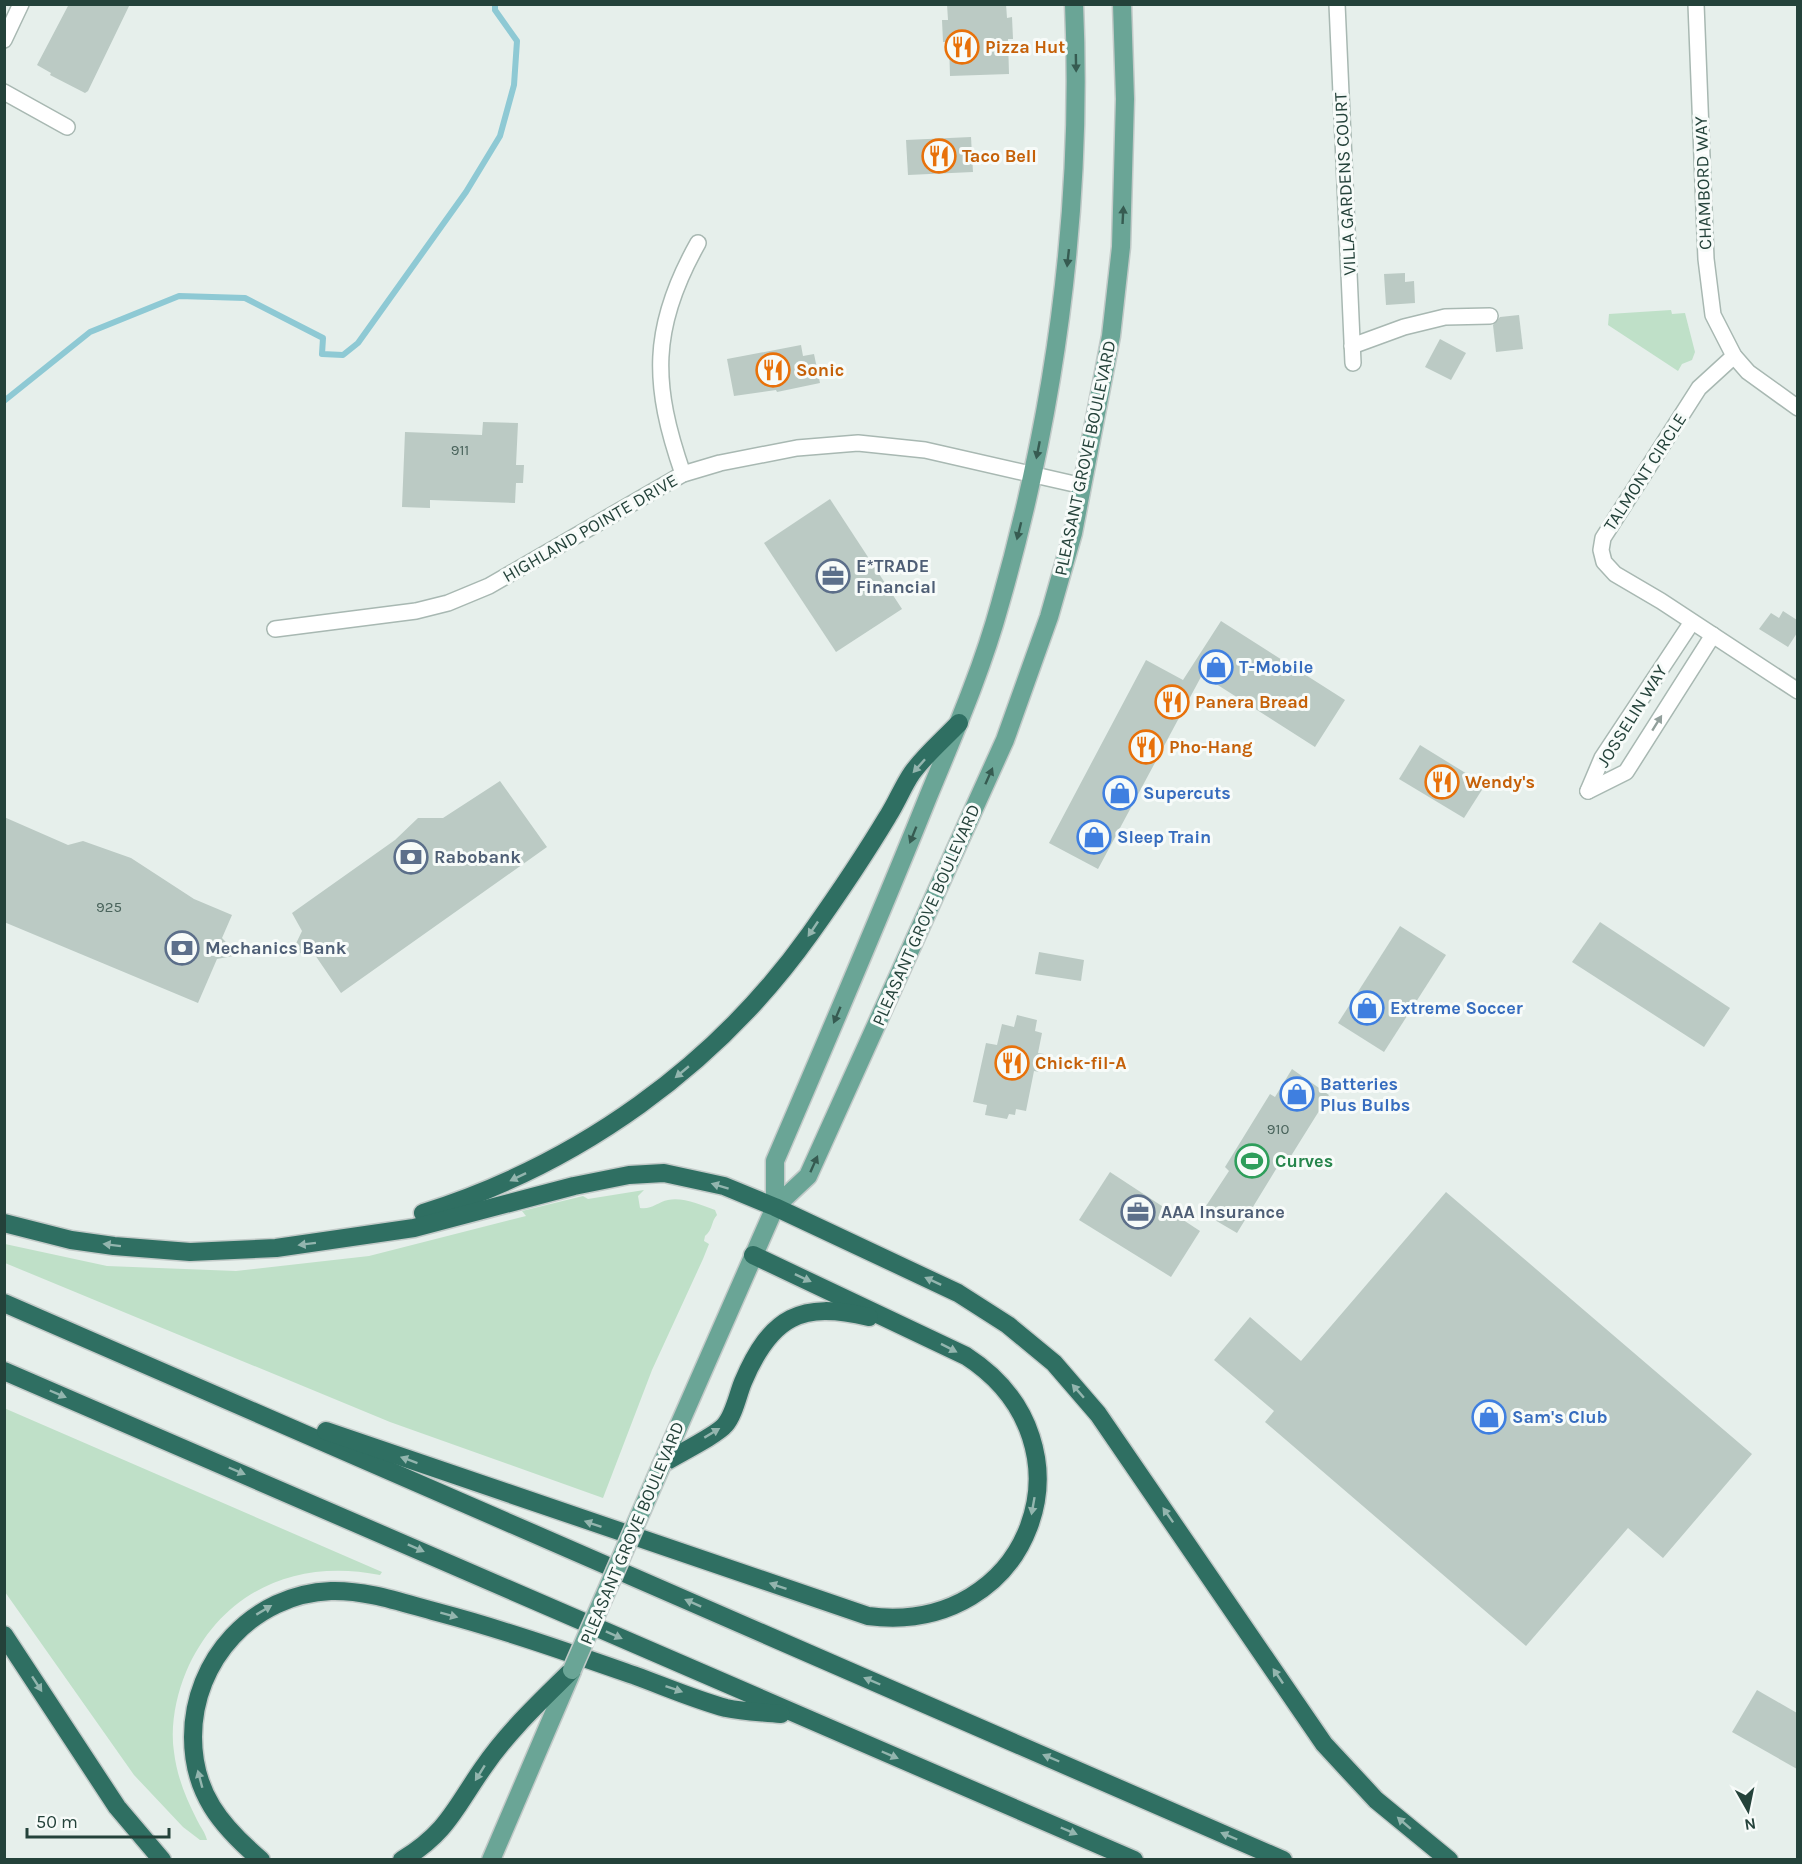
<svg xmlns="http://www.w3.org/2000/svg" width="1802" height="1864" font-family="Karla,sans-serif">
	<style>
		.green { fill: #bfe0c8 }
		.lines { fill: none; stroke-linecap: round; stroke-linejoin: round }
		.stream { stroke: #8ec9d4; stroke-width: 6 }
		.building { fill: #bbcac4 }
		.minor-casing { stroke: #a8b8b2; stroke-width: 18 }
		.primary-casing { stroke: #c2cac8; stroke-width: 21 }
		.motorway-casing { stroke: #c2cac8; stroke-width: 21 }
		.minor { stroke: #fff; stroke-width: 15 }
		.primary { stroke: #6aa596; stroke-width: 18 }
		.motorway { stroke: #2f6f62; stroke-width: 18 }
		.primary-bridge-casing { stroke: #c2cac8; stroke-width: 21; stroke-linecap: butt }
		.primary-bridge { stroke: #6aa596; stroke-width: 18 }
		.oneway { fill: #365b51 }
		.oneway2 { fill: #92a09c }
		.oneway3 { fill: #93b5ae }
		.labels { text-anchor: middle; stroke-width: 6; stroke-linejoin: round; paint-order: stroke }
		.number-label { font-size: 15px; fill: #4a645c }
		.food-label { font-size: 18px; font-weight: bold; fill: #c56008; stroke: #f7fbf9; text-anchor: start }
		.street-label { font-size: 18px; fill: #24423a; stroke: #f7fbf9 }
		.service-label { font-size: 18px; font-weight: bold; fill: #4e5e75; stroke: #f7fbf9; text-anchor: start }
		.shop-label { font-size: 18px; font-weight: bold; fill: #366cbe; stroke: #f7fbf9; text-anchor: start }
		.leisure-label { font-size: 18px; font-weight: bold; fill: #27864d; stroke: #f7fbf9; text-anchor: start }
	</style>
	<rect width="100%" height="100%" fill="#e6efeb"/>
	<!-- green -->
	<g class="green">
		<path d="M1671,310L1672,314L1685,313L1695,352L1692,360L1682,364L1678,371L1608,325L1609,314Z"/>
		<path d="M644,1190L638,1196L640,1208C651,1210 658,1202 668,1200C683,1197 701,1205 715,1210L717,1215C711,1221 713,1230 705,1236L704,1241L709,1244L703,1259L652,1370L603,1498L390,1422L5,1263V1244L107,1266L236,1271L369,1256L526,1216L522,1211L583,1196L588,1199Z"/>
		<path d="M4,1408L382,1572L380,1575C296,1558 221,1591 186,1672C176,1696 170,1726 174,1752C177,1777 186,1798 197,1820C201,1828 205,1832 207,1840H200L183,1827L134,1775L5,1592Z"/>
	</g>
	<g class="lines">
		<!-- stream -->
		<path class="stream" d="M4,401L90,332L179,296L245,298L323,338L322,354L343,355L358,343L466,192L500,136L514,85L517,41L495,10V4"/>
	</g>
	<!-- building -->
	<g class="building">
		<path d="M69,4H130L88,91L85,93L50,75L51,73L37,65Z"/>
		<path d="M947,4H1006L1007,18L1012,17L1013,39H1008L1009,74L950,76L949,42H943L942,20H948Z"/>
		<path d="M971,137L973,172L908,175L906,140Z"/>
		<path d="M1405,273V282L1414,281L1415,303L1386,305L1384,274Z"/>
		<path d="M1519,315L1523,349L1496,352L1493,325L1500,317Z"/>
		<path d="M1440,339L1466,353L1451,380L1425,367Z"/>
		<path d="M801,345L803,356L814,354L820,383L777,392L776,390L734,396L727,359Z"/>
		<path d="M483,422L518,423L516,465H524L523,483H516L515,503L430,500V508L402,507L405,432L482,435Z"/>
		<path d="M830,499L902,609L836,652L764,543Z"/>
		<path d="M1783,611L1797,620V633L1788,647L1759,629L1771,613L1779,618Z"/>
		<path d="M1221,621L1345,700L1315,747L1202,675L1098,869L1049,843L1146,660L1183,680Z"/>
		<path d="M1420,745L1485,785L1464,818L1399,779Z"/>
		<path d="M500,781L547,847L341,993L315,955L292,952L302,931L292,913L395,840L418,818H443Z"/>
		<path d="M4,817L68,845L83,841L131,858L194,899L232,915L222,938L238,955L217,959L198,1003L4,922Z"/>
		<path d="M1600,922L1730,1008L1704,1047L1572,962Z"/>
		<path d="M1400,926L1446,955L1384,1052L1338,1023Z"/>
		<path d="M1039,952L1084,960L1081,981L1035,974Z"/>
		<path d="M1017,1015L1037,1020L1035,1031L1042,1033L1038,1053L1044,1054L1040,1072L1034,1071L1026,1111L1016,1109L1015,1115L1009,1114L1007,1119L985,1115L987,1105L973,1102L986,1043L997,1045L1002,1024L1014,1027Z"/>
		<path d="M1292,1069L1329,1095L1286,1164L1281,1161L1237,1233L1208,1216L1206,1206L1229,1171L1225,1167L1270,1094L1275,1097Z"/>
		<path d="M1110,1172L1200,1231L1171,1277L1079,1220Z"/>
		<path d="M1446,1192L1752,1454L1663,1558L1628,1528L1526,1646L1265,1422L1274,1411L1214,1360L1250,1317L1301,1361Z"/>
		<path d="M1757,1690L1797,1713V1769L1732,1732Z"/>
	</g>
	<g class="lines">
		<!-- minor casing -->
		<g class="minor-casing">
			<g id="minor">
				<path d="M1337,4L1353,363"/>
				<path d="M1696,4L1706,259L1713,315L1734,356L1748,372L1798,408"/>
				<path d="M4,40L21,4"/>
				<path d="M4,92L67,127"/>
				<path d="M1352,346L1404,327L1445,317L1490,316"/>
				<path d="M1734,356L1699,388L1603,538L1601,550L1604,562L1615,574L1661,601L1798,691"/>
				<path d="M683,474C652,385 650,328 698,243"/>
				<path d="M275,629L416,611L448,603L489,586L683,474L720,463L797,448L858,443L925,450L1083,486"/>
				<path d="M1588,791L1626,772L1713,635"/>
				<path d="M1588,791L1602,758L1692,622"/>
			</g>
		</g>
		<!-- primary casing -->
		<g class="primary-casing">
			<g id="primary">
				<path d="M775,1207V1161C827,1040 879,919 928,797C954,734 982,670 1000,604C1056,408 1083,208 1074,4"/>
				<path d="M662,1464L775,1207L808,1176L1005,740L1049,617L1073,533L1111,336L1121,247L1125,99L1122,4"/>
				<path d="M491,1860L572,1671"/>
			</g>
		</g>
		<!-- motorway casing -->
		<g class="motorway-casing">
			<g id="motorway">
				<path d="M423,1213C579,1164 716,1066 810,934C837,896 864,856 888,816C897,802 903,786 912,773C925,755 944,739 959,723"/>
				<path d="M4,1223L71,1240L114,1246L190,1252L276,1248L414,1228L574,1186L629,1175L664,1173L724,1186L775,1207L958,1293L1008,1325L1054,1363L1098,1414L1324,1744L1376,1800L1449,1860"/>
				<path d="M4,1303L1283,1860"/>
				<path d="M4,1371L1134,1860"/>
				<path d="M326,1431L868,1616C1030,1637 1102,1444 966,1356L753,1255"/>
				<path d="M662,1464C676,1455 717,1435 725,1425C734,1415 738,1394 743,1382C771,1316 801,1301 869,1317"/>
				<path d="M4,1635L117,1807L162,1860"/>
				<path d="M261,1860C221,1826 193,1793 193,1737C193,1660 253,1594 331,1591C367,1590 403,1603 437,1612C505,1630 570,1653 636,1676C666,1687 696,1700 726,1708C744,1712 763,1712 781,1714"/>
				<path d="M402,1860C447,1833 455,1808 483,1768C508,1731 541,1701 572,1670"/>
			</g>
		</g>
		<!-- minor -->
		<use href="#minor" class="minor"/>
		<!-- primary -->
		<use href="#primary" class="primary"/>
		<!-- motorway -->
		<use href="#motorway" class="motorway"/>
		<!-- primary-bridge casing -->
		<g class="primary-bridge-casing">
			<path id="primary-bridge" d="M572,1670L662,1464"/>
		</g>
		<!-- primary-bridge -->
		<use href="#primary-bridge" class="primary-bridge"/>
	</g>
	<!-- one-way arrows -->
	<defs><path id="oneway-solid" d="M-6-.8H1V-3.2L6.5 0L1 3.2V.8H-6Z" transform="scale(1.5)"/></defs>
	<g class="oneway">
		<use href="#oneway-solid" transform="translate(1076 63) rotate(89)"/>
		<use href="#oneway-solid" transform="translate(1123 215) rotate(-87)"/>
		<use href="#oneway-solid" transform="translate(1068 258) rotate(96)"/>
		<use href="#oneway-solid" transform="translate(1038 450) rotate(101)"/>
		<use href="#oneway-solid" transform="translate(1019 531) rotate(104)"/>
		<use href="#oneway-solid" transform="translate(989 776) rotate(-66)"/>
		<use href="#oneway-solid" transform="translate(913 835) rotate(112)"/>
		<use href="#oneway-solid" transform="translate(837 1015) rotate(113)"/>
		<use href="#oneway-solid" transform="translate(814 1164) rotate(-66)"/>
	</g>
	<use class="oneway2" href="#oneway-solid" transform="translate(1657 723) rotate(-58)"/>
	<g class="oneway3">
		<use href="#oneway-solid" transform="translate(919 766) rotate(132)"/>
		<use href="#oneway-solid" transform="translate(813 929) rotate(124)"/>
		<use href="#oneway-solid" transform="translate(682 1072) rotate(140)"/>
		<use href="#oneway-solid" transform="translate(518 1177) rotate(154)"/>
		<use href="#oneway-solid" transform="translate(720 1186) rotate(-163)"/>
		<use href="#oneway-solid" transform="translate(307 1244) rotate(173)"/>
		<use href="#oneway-solid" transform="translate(112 1245) rotate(-173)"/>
		<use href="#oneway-solid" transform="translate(803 1278) rotate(25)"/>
		<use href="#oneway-solid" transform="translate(933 1281) rotate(-155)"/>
		<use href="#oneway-solid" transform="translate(949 1348) rotate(27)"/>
		<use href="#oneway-solid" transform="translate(1078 1391) rotate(-131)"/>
		<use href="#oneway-solid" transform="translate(58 1394) rotate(23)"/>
		<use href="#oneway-solid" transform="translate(712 1433) rotate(-31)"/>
		<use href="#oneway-solid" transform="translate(409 1460) rotate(-160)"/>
		<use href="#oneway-solid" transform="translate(237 1471) rotate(23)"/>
		<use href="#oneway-solid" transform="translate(1033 1506) rotate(100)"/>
		<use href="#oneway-solid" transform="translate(1168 1515) rotate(-125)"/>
		<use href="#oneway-solid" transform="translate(593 1524) rotate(-161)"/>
		<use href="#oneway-solid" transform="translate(416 1548) rotate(24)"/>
		<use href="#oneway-solid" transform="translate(778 1586) rotate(-161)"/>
		<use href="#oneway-solid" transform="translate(693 1603) rotate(-156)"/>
		<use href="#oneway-solid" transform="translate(264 1610) rotate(-31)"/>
		<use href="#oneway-solid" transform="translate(449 1615) rotate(15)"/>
		<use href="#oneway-solid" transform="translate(614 1635) rotate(24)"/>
		<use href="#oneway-solid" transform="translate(1278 1676) rotate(-124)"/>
		<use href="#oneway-solid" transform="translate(872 1681) rotate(-157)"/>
		<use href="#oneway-solid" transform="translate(37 1684) rotate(57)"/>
		<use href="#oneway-solid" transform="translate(674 1689) rotate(19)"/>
		<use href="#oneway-solid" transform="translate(890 1755) rotate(23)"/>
		<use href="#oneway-solid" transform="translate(1051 1758) rotate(-157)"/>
		<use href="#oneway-solid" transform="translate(480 1773) rotate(122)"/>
		<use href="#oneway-solid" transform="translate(200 1779) rotate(-105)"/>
		<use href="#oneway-solid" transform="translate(1404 1823) rotate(-139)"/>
		<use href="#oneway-solid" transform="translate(1069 1831) rotate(23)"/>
		<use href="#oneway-solid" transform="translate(1229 1836) rotate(-157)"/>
	</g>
	<!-- icons -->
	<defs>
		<g id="restaurant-ring" transform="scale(1.725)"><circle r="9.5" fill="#f7fbf9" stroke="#e8710a" stroke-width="1.5"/><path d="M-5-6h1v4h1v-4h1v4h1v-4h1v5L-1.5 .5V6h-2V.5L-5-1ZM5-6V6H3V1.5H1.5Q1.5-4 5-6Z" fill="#e8710a"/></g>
		<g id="office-ring" transform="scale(1.725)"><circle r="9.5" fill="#f7fbf9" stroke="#5c6f8a" stroke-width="1.5"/><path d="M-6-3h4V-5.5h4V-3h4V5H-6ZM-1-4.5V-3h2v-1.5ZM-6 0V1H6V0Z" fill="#5c6f8a"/></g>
		<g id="shop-ring" transform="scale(1.725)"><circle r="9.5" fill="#f7fbf9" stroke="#3f7fe0" stroke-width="1.5"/><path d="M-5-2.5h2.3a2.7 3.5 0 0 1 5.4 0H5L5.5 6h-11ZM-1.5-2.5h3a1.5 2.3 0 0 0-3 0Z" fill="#3f7fe0"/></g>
		<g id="bank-ring" transform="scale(1.725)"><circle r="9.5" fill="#f7fbf9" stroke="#5c6f8a" stroke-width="1.5"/><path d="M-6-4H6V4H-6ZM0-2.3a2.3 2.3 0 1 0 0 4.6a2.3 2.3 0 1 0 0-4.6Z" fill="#5c6f8a"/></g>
		<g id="stadium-ring" transform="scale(1.725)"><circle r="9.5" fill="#f7fbf9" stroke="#2e9e5b" stroke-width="1.5"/><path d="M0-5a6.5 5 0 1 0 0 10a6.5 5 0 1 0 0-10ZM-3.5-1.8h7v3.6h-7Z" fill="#2e9e5b"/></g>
	</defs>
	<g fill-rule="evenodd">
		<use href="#restaurant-ring" x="962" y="47"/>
		<use href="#restaurant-ring" x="939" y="156"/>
		<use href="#restaurant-ring" x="773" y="370"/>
		<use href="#office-ring" x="833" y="576"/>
		<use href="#shop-ring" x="1216" y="667"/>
		<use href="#restaurant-ring" x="1172" y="702"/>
		<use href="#restaurant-ring" x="1146" y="747"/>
		<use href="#restaurant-ring" x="1442" y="782"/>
		<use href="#shop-ring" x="1120" y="793"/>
		<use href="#shop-ring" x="1094" y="837"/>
		<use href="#bank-ring" x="411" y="857"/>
		<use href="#bank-ring" x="182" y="948"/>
		<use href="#shop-ring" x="1367" y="1008"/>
		<use href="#restaurant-ring" x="1012" y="1063"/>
		<use href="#shop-ring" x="1297" y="1094"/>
		<use href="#stadium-ring" x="1252" y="1161"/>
		<use href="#office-ring" x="1138" y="1212"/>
		<use href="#shop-ring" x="1489" y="1417"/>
	</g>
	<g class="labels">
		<!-- number labels -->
		<g class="number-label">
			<text x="460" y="455">911</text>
			<text x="109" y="912">925</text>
			<text x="1278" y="1134">910</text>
		</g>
		<!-- food labels -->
		<g class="food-label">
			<text x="985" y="53">Pizza Hut</text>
			<text x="962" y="162">Taco Bell</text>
			<text x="796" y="376">Sonic</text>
			<text x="1195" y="708">Panera Bread</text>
			<text x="1169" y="753">Pho-Hang</text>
			<text x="1465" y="788">Wendy's</text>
			<text x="1035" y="1069">Chick-fil-A</text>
		</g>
		<!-- street labels -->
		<g class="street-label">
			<text transform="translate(1703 183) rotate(-92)" y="6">CHAMBORD WAY</text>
			<text transform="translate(1345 184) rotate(-93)" y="6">VILLA GARDENS COURT</text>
			<text transform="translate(1085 458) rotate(-78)" y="6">PLEASANT GROVE BOULEVARD</text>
			<text transform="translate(1645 472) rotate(-57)" y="6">TALMONT CIRCLE</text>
			<text transform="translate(590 528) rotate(-30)" y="6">HIGHLAND POINTE DRIVE</text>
			<text transform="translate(1632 716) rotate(-58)" y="6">JOSSELIN WAY</text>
			<text transform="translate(926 915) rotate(-66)" y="6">PLEASANT GROVE BOULEVARD</text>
			<text transform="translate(632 1533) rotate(-67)" y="6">PLEASANT GROVE BOULEVARD</text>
		</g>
		<!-- service labels -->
		<g class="service-label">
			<text x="856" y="572">E*TRADE<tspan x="856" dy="21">Financial</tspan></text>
			<text x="434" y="863">Rabobank</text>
			<text x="205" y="954">Mechanics Bank</text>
			<text x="1161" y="1218">AAA Insurance</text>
		</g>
		<!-- shop labels -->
		<g class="shop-label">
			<text x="1239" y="673">T-Mobile</text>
			<text x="1143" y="799">Supercuts</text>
			<text x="1117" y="843">Sleep Train</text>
			<text x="1390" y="1014">Extreme Soccer</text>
			<text x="1320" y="1090">Batteries<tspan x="1320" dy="21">Plus Bulbs</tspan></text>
			<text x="1512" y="1423">Sam's Club</text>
		</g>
		<!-- leisure labels -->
		<g class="leisure-label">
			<text x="1275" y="1167">Curves</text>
		</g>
	</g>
	<!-- border -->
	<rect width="1802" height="1864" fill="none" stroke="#24423a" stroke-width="12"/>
	<!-- north arrow -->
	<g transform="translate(1748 1810) rotate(171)" stroke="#f7fbf9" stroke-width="4.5" paint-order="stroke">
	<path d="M0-4.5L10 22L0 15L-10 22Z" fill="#24423a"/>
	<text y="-9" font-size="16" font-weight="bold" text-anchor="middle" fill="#24423a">N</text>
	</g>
	<!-- scale -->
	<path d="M27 1828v9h142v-9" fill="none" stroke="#24423a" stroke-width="3"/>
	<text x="36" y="1828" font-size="18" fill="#24423a" stroke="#f7fbf9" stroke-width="4.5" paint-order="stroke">50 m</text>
</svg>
